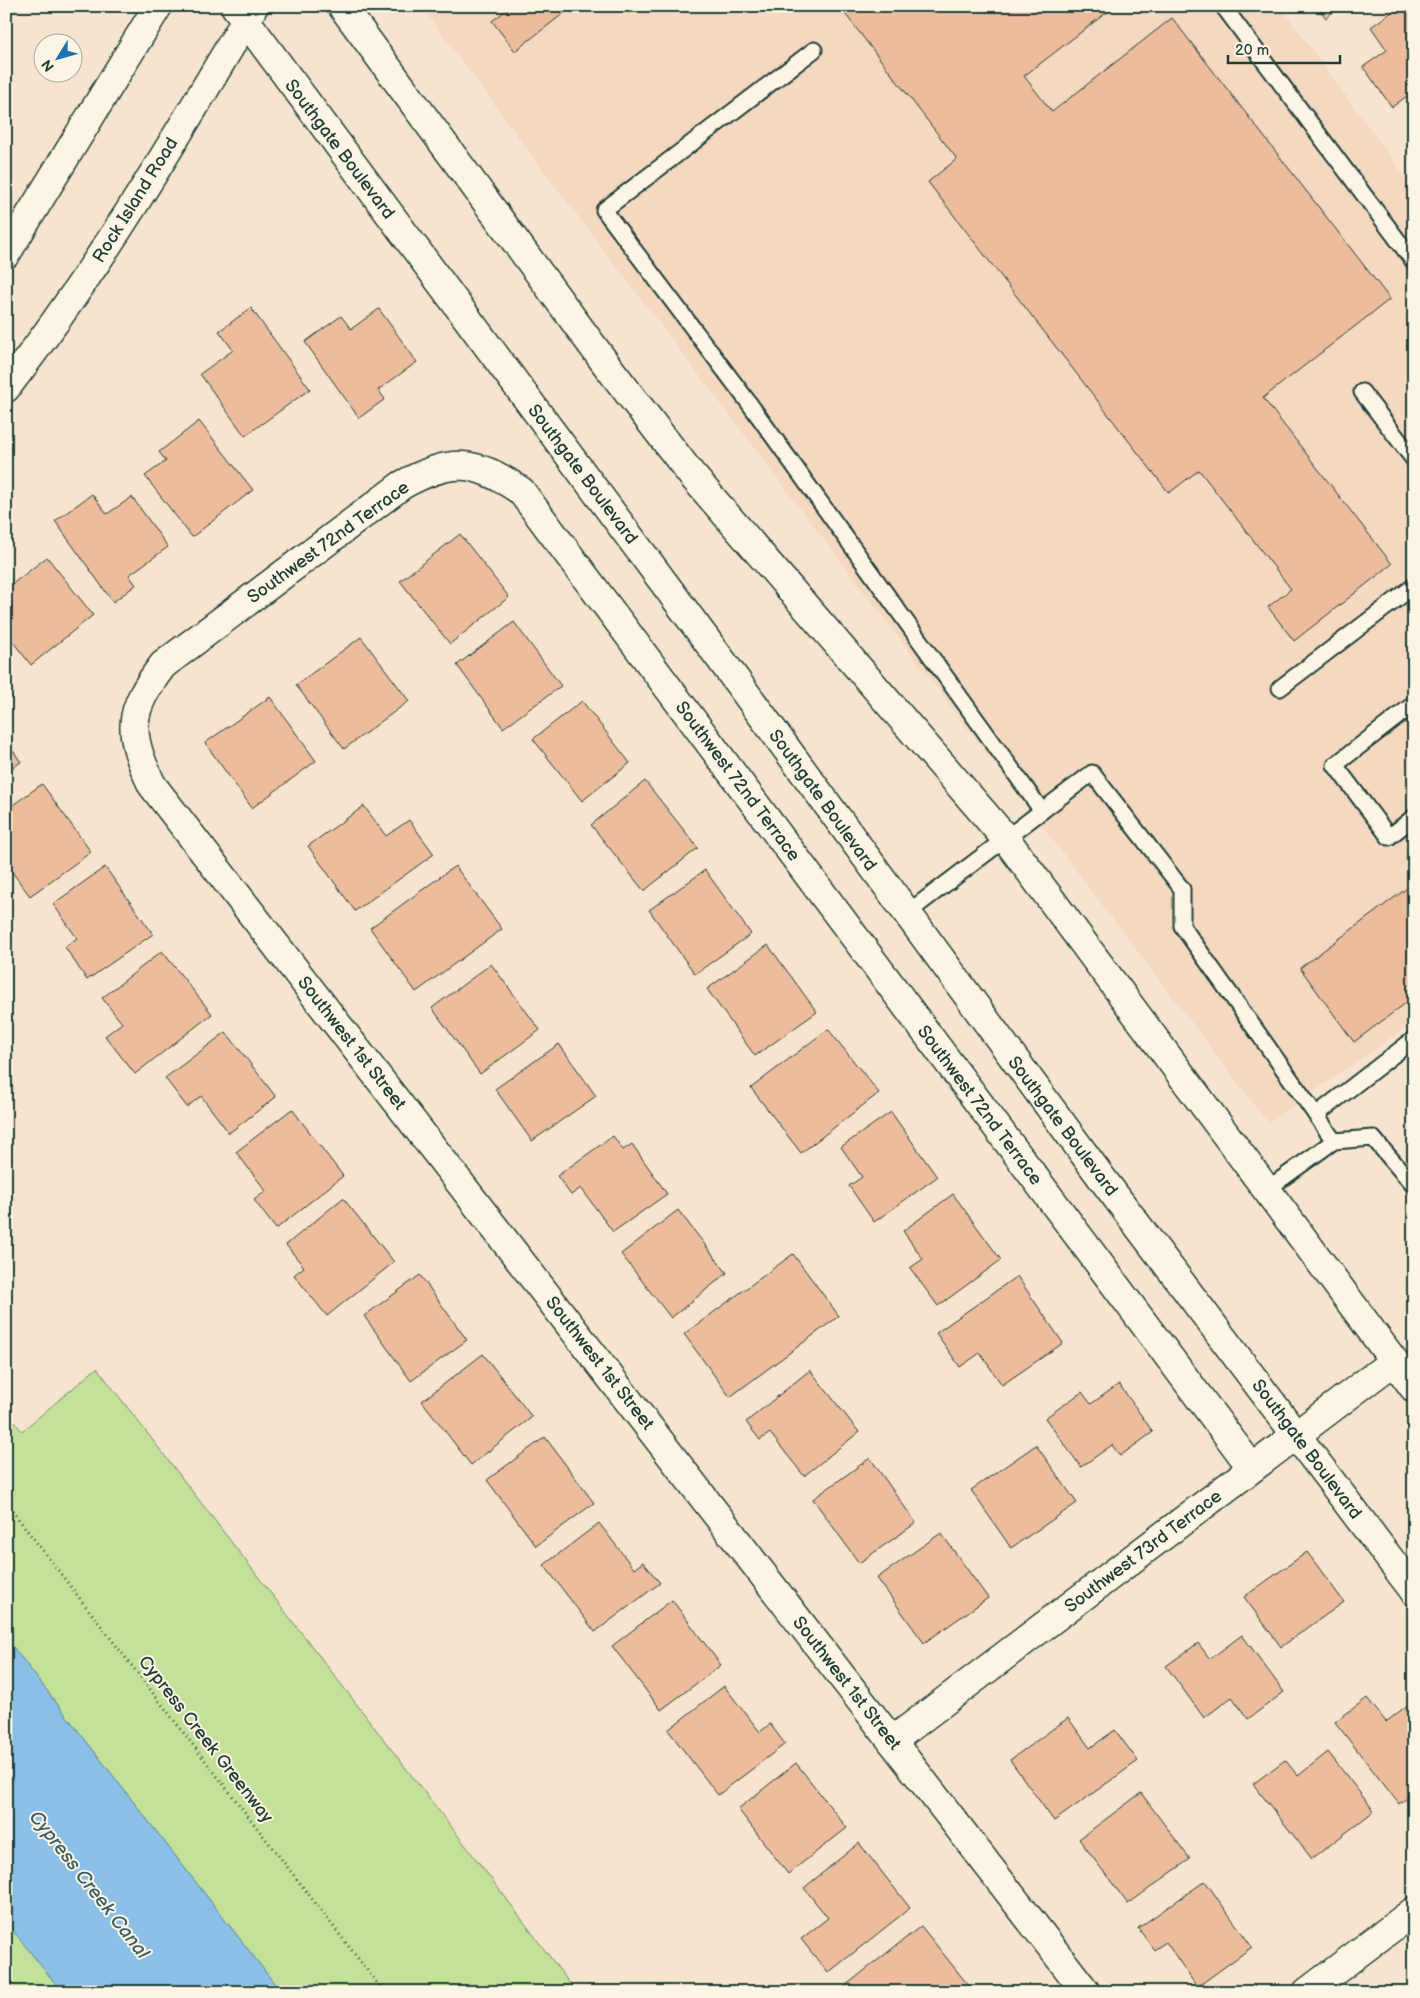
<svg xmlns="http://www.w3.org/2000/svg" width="1420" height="1998" font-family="'Balsamiq Sans',sans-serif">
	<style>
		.built { fill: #f4d8c0 }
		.green { fill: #c3e199; stroke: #718f66 }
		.water { fill: #8abfe7; stroke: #5f8b9f }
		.building { fill: #ecbc9d; stroke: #1f3d34 }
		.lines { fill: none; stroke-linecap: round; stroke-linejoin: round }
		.service-casing { stroke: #1f3d34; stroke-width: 19 }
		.minor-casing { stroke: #1f3d34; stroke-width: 31 }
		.secondary-casing { stroke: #1f3d34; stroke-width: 31 }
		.path { stroke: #1f3d34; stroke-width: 3; stroke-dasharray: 1 4; stroke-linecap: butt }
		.service { stroke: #fcf5e5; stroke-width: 15 }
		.minor { stroke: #fcf5e5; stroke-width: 28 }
		.secondary { stroke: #fcf5e5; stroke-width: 28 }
		.labels { text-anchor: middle; stroke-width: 4; stroke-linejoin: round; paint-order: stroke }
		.street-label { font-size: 18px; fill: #1f3d34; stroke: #fcf5e5 }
		.water-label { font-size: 19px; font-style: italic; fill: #3a5e61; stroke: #fcf5e5 }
	</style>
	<rect width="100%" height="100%" fill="#f7e4cf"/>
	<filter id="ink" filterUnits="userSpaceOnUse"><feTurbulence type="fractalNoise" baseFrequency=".02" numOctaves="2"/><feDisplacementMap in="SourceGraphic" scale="10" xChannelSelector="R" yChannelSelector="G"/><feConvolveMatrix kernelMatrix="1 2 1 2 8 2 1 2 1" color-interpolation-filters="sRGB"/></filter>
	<g filter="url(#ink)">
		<!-- built -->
		<path class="built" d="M421,6H1280L1414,189V1022L1268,1123L540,166Z"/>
		<!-- green -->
		<g class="green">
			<path d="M97,1368L503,1894L576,1992H281L6,1638V1412L22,1431Z"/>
			<path d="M6,1898L79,1992H6Z"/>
		</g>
		<!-- water -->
		<path class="water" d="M6,1638L281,1992H62L6,1922Z"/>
		<!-- building -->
		<g class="building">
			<path d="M512,6H573L515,51L492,21Z"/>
			<path d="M839,6H1115L1024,76L1052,112L1172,18L1390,299L1263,398L1392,564L1294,641L1268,607L1291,589L1199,470L1169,493L928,182L957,159Z"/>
			<path d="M1317,6H1340L1326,18Z"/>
			<path d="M1400,6H1414V91L1392,107L1363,67L1387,50L1371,27Z"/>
			<path d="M251,308L310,389L245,436L200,374L233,350L219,331Z"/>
			<path d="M379,309L417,362L378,390L385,399L359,418L305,342L341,316L351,329Z"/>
			<path d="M199,421L253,490L192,537L145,476L166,461L159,452Z"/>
			<path d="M92,494L107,514L132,497L168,547L129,575L136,585L113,602L55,521Z"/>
			<path d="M460,534L509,597L450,644L400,581Z"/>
			<path d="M47,557L93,615L31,665L6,633V589Z"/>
			<path d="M514,622L561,686L503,728L457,665Z"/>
			<path d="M361,637L409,701L344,749L296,685Z"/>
			<path d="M270,697L316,761L252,808L205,743Z"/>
			<path d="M582,701L630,763L582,801L533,739Z"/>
			<path d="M6,741L21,762L6,772Z"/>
			<path d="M645,781L698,848L644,891L591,825Z"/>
			<path d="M42,784L91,852L30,896L6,864V810Z"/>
			<path d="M364,806L386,836L409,820L434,854L355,911L308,846Z"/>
			<path d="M455,866L502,929L416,992L370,928Z"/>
			<path d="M105,867L153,934L87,980L65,947L77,938L53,904Z"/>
			<path d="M705,870L751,934L695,974L649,910Z"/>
			<path d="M1414,883V997L1354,1042L1300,968Z"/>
			<path d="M768,945L817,1012L755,1056L707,989Z"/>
			<path d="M162,951L212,1014L135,1074L105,1036L122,1023L102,998Z"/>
			<path d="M491,964L540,1030L480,1074L432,1008Z"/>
			<path d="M828,1029L879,1093L801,1153L751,1088Z"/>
			<path d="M226,1032L276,1097L229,1133L201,1096L187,1107L165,1078Z"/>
			<path d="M559,1044L596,1096L532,1141L495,1089Z"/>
			<path d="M292,1109L343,1176L276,1229L254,1200L266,1191L236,1152Z"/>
			<path d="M891,1112L937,1177L874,1222L849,1186L862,1177L841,1147Z"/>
			<path d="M613,1136L623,1150L632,1144L667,1194L613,1232L581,1188L571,1195L557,1176Z"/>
			<path d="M953,1194L1001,1260L938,1306L910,1268L923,1259L903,1231Z"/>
			<path d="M343,1198L394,1262L327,1316L294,1275L304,1267L286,1245Z"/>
			<path d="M678,1210L727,1273L671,1318L621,1254Z"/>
			<path d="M793,1254L839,1316L730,1397L684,1334Z"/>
			<path d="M420,1275L467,1340L411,1381L364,1316Z"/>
			<path d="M1017,1276L1063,1343L1002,1385L980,1353L960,1367L936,1333Z"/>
			<path d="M483,1354L532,1417L471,1465L422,1401Z"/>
			<path d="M810,1370L859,1432L804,1476L770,1433L760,1440L746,1422Z"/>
			<path d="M1119,1384L1153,1432L1120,1456L1112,1445L1081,1467L1045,1418L1082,1392L1091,1404Z"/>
			<path d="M545,1437L594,1503L536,1546L487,1480Z"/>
			<path d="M1036,1445L1077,1503L1011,1548L971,1490Z"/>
			<path d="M870,1458L916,1523L859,1563L813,1499Z"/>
			<path d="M599,1523L634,1569L643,1562L660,1583L595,1632L544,1565Z"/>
			<path d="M941,1533L988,1598L924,1643L877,1578Z"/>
			<path d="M1307,1552L1344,1602L1281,1647L1244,1597Z"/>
			<path d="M672,1600L721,1665L661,1710L612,1646Z"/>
			<path d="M1242,1635L1284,1692L1248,1719L1232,1697L1204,1718L1166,1666L1198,1643L1210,1659Z"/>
			<path d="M724,1686L760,1732L770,1724L785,1744L718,1795L668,1730Z"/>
			<path d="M1367,1698L1386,1722L1414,1700V1793L1399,1804L1335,1722Z"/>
			<path d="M1068,1718L1090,1748L1115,1730L1138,1761L1054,1821L1010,1760Z"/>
			<path d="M1328,1752L1374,1811L1312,1859L1253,1784L1285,1760L1298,1776Z"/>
			<path d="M796,1763L847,1828L788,1874L738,1809Z"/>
			<path d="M1141,1793L1190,1859L1128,1904L1079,1839Z"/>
			<path d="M859,1843L910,1908L828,1973L801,1939L828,1918L804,1888Z"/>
			<path d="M1205,1881L1252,1947L1197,1987L1166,1942L1154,1950L1138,1928Z"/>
			<path d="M921,1926L973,1991L849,1992L845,1986Z"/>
		</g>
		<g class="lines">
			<!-- service casing -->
			<g class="service-casing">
				<g id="service">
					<path d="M1223,6L1414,262"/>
					<path d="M814,50L604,210L749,403L1042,811"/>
					<path d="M1362,392L1414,460"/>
					<path d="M1280,688L1414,586"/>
					<path d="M1414,704L1335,765L1389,837L1414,817"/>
					<path d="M906,914L1092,773L1182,889V926L1316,1115L1414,1039"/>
					<path d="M1316,1115L1334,1141"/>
					<path d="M1266,1190L1334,1141L1373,1138L1414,1186"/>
				</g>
			</g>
			<!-- minor casing -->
			<g class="minor-casing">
				<g id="minor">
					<path d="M892,1741L1394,1361"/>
					<path d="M1086,1992L152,785C127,732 127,712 163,665L402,485C452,458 474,459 521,491L1252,1468"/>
					<path d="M1307,1992L1414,1911"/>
				</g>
			</g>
			<!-- secondary casing -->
			<g class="secondary-casing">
				<g id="secondary">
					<path d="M235,6L722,661L1101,1177L1414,1591"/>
					<path d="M342,6L606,364L691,474L1006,839L1414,1388"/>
					<path d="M6,254L158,6"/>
					<path d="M6,388C99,268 177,137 254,6"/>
				</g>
			</g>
			<!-- path -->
			<path class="path" d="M6,1503L384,1992"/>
			<!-- service -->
			<use href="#service" class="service"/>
			<!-- minor -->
			<use href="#minor" class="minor"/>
			<!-- secondary -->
			<use href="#secondary" class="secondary"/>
		</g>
	</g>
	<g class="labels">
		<!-- street labels -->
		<g class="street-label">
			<text transform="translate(340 149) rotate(53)" y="6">Southgate Boulevard</text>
			<text transform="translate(135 200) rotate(-58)" y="6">Rock Island Road</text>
			<text transform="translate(583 474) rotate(53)" y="6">Southgate Boulevard</text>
			<text transform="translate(328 542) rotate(-36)" y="6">Southwest 72nd Terrace</text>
			<text transform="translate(738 781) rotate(53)" y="6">Southwest 72nd Terrace</text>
			<text transform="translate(823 800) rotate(54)" y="6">Southgate Boulevard</text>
			<text transform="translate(352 1043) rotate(52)" y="6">Southwest 1st Street</text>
			<text transform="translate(980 1105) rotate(53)" y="6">Southwest 72nd Terrace</text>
			<text transform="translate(1063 1126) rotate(53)" y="6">Southgate Boulevard</text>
			<text transform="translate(600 1363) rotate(52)" y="6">Southwest 1st Street</text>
			<text transform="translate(1307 1449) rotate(53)" y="6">Southgate Boulevard</text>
			<text transform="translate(1143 1551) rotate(-37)" y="6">Southwest 73rd Terrace</text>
			<text transform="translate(847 1683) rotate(52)" y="6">Southwest 1st Street</text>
			<text transform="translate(206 1739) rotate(52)" y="6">Cypress Creek Greenway</text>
		</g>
		<!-- water labels -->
		<g class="water-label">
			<text transform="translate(90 1884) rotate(52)" y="7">Cypress Creek Canal</text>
		</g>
	</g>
	<!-- margin -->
	<rect width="1420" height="1998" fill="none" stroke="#fcf5e5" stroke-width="25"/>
	<rect x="12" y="12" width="1395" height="1973" fill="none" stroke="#1f3d34" stroke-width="2" filter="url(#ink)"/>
	<!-- north arrow -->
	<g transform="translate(58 58) rotate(233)"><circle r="24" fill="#fcf5e5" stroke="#a4ab9e"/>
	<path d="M0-4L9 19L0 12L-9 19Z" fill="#1f6fb2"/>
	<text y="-8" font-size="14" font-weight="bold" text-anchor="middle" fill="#1f3d34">N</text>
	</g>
	<!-- scale -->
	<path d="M1228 55v8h112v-8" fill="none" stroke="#1f3d34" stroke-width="2.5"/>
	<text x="1235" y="55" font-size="15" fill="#1f3d34" stroke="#fcf5e5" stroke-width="4" paint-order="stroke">20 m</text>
</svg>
